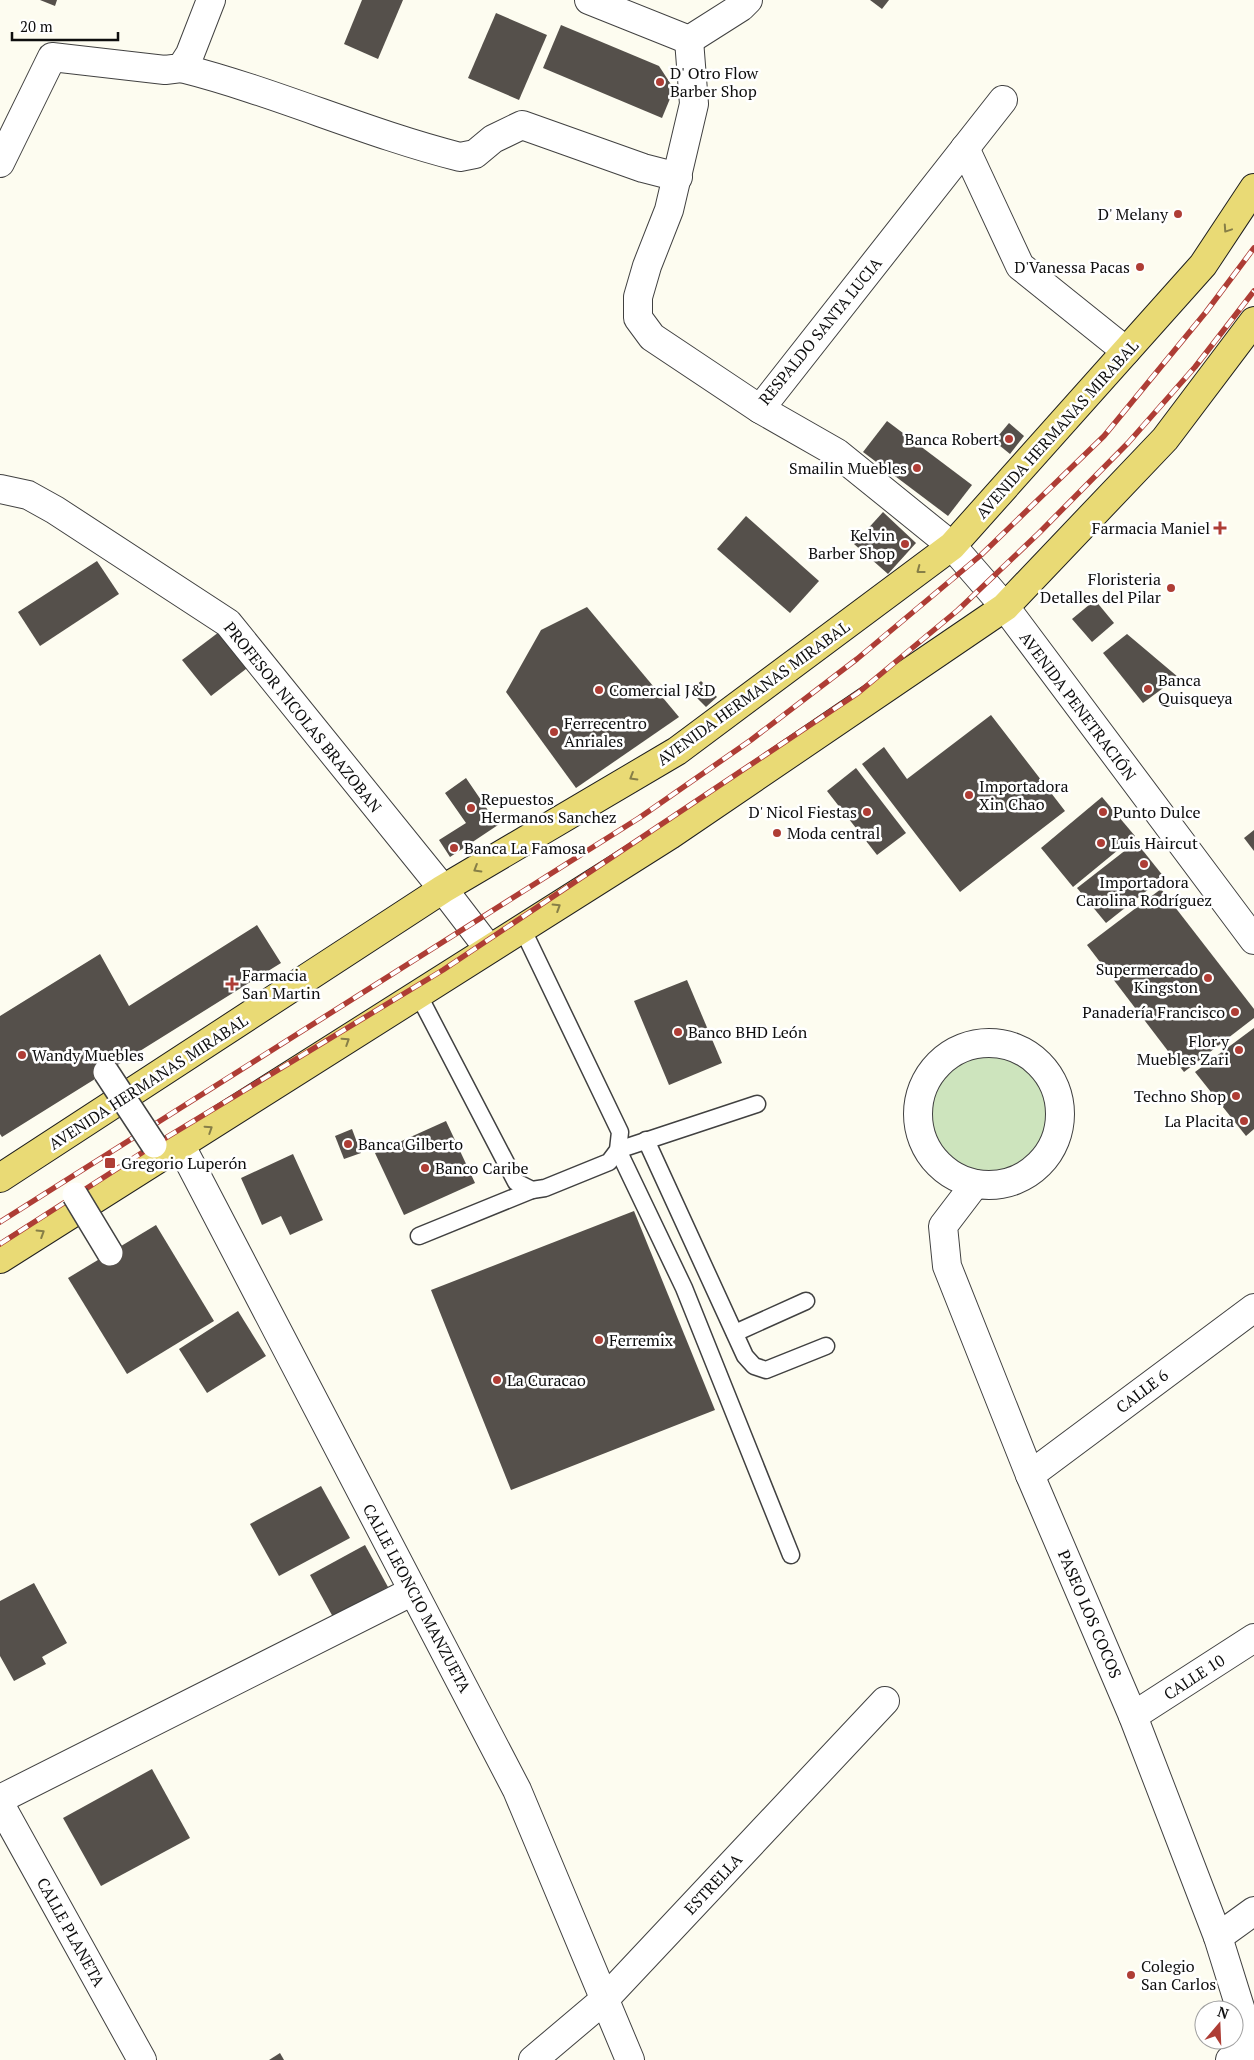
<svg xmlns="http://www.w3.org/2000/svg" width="1254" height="2060" font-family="'PT Serif',serif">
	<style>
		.green { fill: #cde4bd }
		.building { fill: #55504b }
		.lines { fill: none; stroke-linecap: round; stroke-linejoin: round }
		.service-casing { stroke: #414141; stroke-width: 19 }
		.minor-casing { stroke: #414141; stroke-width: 30 }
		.tertiary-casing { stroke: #414141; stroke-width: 30 }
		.primary-casing { stroke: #1f1f1f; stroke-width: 30 }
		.service { stroke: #fff; stroke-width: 16 }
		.minor { stroke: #fff; stroke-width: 28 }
		.tertiary { stroke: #fff; stroke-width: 28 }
		.primary { stroke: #e9da75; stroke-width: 28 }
		.rail-casing { stroke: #ae3d35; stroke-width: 5.5 }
		.rail { stroke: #fff; stroke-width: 4; stroke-dasharray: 11; stroke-linecap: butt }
		.pedestrian-bridge-casing { stroke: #414141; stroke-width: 28; stroke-linecap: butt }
		.pedestrian-bridge { stroke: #fff; stroke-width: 25 }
		.oneway { stroke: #867e47 }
		.poi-dot { fill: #ae3d35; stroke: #fff; stroke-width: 2 }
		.labels { text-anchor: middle; stroke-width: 5; stroke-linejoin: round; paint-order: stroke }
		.poi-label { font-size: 16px; fill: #0e0e0e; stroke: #fff; text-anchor: start }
		.street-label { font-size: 16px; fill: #0e0e0e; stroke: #fff }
	</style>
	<rect width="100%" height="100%" fill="#fdfcf0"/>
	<!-- green -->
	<circle class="green" cx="990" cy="1115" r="62"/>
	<!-- building -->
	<g class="building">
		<path d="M40,0H57L55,6Z"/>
		<path d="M362,0H403L378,59L344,44Z"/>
		<path d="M870,0H889L882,9Z"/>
		<path d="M496,13L547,35L519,100L468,78Z"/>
		<path d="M561,25L659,66L674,89L662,118L543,68Z"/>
		<path d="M887,421L972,485L948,516L863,452Z"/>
		<path d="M1009,423L1024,436L1010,454L994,441Z"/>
		<path d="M883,512L916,543L888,574L854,544Z"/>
		<path d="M746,516L819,581L790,613L717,549Z"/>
		<path d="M97,561L119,594L40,646L18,612Z"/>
		<path d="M1095,600L1114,623L1092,642L1072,619Z"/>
		<path d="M587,607L679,717L576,788L506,692L541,630Z"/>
		<path d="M227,626L255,662L211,696L182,660Z"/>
		<path d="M1127,634L1178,677L1143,703L1103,653Z"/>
		<path d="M701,681L717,697L706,707L690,691Z"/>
		<path d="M991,715L1065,811L960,892L862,764L884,747L907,779Z"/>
		<path d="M856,768L906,833L877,855L827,791Z"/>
		<path d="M466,778L498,825L450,857L439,840L466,823L445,793Z"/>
		<path d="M1102,797L1135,836L1073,887L1041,848Z"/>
		<path d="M1254,830V851L1244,838Z"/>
		<path d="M1136,842L1164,877L1106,923L1077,888Z"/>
		<path d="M1161,889L1254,1009V1018L1184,1072L1087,945Z"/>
		<path d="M257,925L281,963L2,1137L0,1134V1016L100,954L129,1006Z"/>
		<path d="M687,980L722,1063L669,1085L634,1001Z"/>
		<path d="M1254,1028V1129L1246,1136L1195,1072Z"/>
		<path d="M446,1121L475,1183L404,1215L375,1153Z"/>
		<path d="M352,1129L361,1153L344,1159L335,1136Z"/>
		<path d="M293,1154L323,1220L290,1235L281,1216L262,1225L241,1178Z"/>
		<path d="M634,1211L715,1410L511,1490L431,1290Z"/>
		<path d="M156,1225L214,1321L127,1374L68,1278Z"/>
		<path d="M238,1311L266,1356L207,1393L179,1349Z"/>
		<path d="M321,1486L350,1538L279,1576L250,1524Z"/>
		<path d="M365,1545L388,1587L333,1617L310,1575Z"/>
		<path d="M34,1583L67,1643L42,1657L46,1664L14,1681L0,1656V1601Z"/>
		<path d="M152,1769L190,1838L101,1886L63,1818Z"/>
		<path d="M280,2053L284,2060H269Z"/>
	</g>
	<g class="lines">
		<!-- service casing -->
		<g class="service-casing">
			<g id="service">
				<path d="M418,994L516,1182L532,1190L545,1188L609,1162L618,1150L620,1132L522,928"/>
				<path d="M757,1104L618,1150L684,1288L791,1555"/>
				<path d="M646,1140L745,1356L754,1366L766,1370L826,1346"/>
				<path d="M419,1236L532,1190"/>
				<path d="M735,1333L806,1301"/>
			</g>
		</g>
		<!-- minor casing -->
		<g class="minor-casing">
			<g id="minor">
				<path d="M589,0L689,40"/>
				<path d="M689,40L694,104L669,210L647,266L638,297V318L652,337L760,409L1003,100"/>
				<path d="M689,40L741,7L748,0"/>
				<path d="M181,68C276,92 365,133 460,157L475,154L493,139L522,125L643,168L678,177"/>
				<path d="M965,148L1020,266L1126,351"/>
				<path d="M0,163L52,57L165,70L181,68L190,54L211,0"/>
				<path d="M760,409L837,453L952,546"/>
				<path d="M0,489L28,495L55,510L228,623L443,889L489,949"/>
				<circle cx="989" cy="1114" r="71"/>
				<path d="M181,1146L517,1790L630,2060"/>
				<path d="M975,1184L943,1226L947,1266L1030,1475L1133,1716L1218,1937L1254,2052"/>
				<path d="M1030,1475L1254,1308"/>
				<path d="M1133,1716L1254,1638"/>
				<path d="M0,1799L413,1591"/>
				<path d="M0,1804L142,2060"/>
				<path d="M1218,1937L1254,1911"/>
				<path d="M533,2060L604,2000L885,1701"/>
				<path d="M1230,2060L1251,2044"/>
			</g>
		</g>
		<!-- tertiary casing -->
		<g class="tertiary-casing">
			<path id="tertiary" d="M952,546L1005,607L1254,940"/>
		</g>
		<!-- primary casing -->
		<g class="primary-casing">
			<g id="primary">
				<path d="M0,1178L443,889L677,751L952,546L1203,265L1254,188"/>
				<path d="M0,1259L670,835L1005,607L1165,439L1254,321"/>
			</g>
		</g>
		<!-- service -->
		<use href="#service" class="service"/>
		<!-- minor -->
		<use href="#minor" class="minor"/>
		<!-- tertiary -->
		<use href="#tertiary" class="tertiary"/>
		<!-- primary -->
		<use href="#primary" class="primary"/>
		<!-- rail casing -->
		<g class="rail-casing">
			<g id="rail">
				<path d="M0,1222L639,818L751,740L857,659L981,555L1104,436L1206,312L1254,248"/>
				<path d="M0,1244L154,1145L443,970L858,693L958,610L1039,533L1128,443L1195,367L1254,291"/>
			</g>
		</g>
		<!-- rail -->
		<use href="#rail" class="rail"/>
		<!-- pedestrian-bridge casing -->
		<g class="pedestrian-bridge-casing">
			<g id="pedestrian-bridge">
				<path d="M106,1072L154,1145"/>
				<path d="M75,1195L110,1253"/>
			</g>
		</g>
		<!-- pedestrian-bridge -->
		<use href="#pedestrian-bridge" class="pedestrian-bridge"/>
	</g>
	<!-- one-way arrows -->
	<defs><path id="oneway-chevron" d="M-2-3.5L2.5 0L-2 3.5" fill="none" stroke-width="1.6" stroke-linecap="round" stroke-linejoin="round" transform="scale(1.25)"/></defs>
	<g class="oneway">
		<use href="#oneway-chevron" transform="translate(1227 229) rotate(124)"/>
		<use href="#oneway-chevron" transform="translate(920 570) rotate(143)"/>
		<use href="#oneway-chevron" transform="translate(633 777) rotate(149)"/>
		<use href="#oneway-chevron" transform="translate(477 869) rotate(149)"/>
		<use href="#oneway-chevron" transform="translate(557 907) rotate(-32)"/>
		<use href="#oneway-chevron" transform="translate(346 1041) rotate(-33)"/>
		<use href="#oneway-chevron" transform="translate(209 1129) rotate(-33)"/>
		<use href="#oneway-chevron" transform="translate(41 1233) rotate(-32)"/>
	</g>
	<!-- markers -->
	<g class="poi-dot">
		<circle cx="660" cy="82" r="5"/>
		<circle cx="1178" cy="214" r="5"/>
		<circle cx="1140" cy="267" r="5"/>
		<circle cx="1009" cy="439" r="5"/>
		<circle cx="917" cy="468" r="5"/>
		<path d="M1217.5 520.5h5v5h5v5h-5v5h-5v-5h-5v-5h5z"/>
		<circle cx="905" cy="544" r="5"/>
		<circle cx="1171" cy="588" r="5"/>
		<circle cx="1148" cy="689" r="5"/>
		<circle cx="599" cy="690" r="5"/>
		<circle cx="554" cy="732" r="5"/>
		<circle cx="969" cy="795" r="5"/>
		<circle cx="471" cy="808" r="5"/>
		<circle cx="867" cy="812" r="5"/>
		<circle cx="1103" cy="812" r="5"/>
		<circle cx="777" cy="833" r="5"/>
		<circle cx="1101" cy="843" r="5"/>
		<circle cx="454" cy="848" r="5"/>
		<circle cx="1144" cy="864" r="5"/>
		<circle cx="1208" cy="978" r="5"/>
		<path d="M229.5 976.5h5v5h5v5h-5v5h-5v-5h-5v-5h5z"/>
		<circle cx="1235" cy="1012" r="5"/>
		<circle cx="678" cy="1032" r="5"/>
		<circle cx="1239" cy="1050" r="5"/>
		<circle cx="22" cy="1055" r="5"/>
		<circle cx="1236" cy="1096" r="5"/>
		<circle cx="1244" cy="1121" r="5"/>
		<circle cx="348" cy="1144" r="5"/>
		<rect x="104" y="1157" width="12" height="12" rx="2.5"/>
		<circle cx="425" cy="1168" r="5"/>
		<circle cx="599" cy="1340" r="5"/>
		<circle cx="497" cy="1380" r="5"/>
		<circle cx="1131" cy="1975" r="5"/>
	</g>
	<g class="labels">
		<!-- poi labels -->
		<g class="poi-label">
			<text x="670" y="79">D' Otro Flow<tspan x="670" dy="18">Barber Shop</tspan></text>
			<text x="1168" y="220" text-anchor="end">D' Melany</text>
			<text x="1130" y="273" text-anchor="end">D'Vanessa Pacas</text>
			<text x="999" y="445" text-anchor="end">Banca Robert</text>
			<text x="907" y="474" text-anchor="end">Smailin Muebles</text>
			<text x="1210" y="534" text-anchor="end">Farmacia Maniel</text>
			<text x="895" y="541" text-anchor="end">Kelvin<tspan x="895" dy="18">Barber Shop</tspan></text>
			<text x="1161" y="585" text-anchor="end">Floristeria<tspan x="1161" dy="18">Detalles del Pilar</tspan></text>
			<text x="1158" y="686">Banca<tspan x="1158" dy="18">Quisqueya</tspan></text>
			<text x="609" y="696">Comercial J&amp;D</text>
			<text x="564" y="729">Ferrecentro<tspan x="564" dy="18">Anriales</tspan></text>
			<text x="979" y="792">Importadora<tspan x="979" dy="18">Xin Chao</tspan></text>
			<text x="481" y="805">Repuestos<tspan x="481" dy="18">Hermanos Sanchez</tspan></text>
			<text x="857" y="818" text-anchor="end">D' Nicol Fiestas</text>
			<text x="1113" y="818">Punto Dulce</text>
			<text x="787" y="839">Moda central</text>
			<text x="1111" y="849">Luis Haircut</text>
			<text x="464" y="854">Banca La Famosa</text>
			<text x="1144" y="888" text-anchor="middle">Importadora<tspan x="1144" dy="18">Carolina Rodríguez</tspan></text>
			<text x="1198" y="975" text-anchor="end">Supermercado<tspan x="1198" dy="18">Kingston</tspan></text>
			<text x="242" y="981">Farmacia<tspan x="242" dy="18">San Martin</tspan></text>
			<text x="1225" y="1018" text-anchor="end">Panadería Francisco</text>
			<text x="688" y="1038">Banco BHD León</text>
			<text x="1229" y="1047" text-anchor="end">Flor y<tspan x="1229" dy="18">Muebles Zari</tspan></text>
			<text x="32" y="1061">Wandy Muebles</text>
			<text x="1226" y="1102" text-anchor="end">Techno Shop</text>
			<text x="1234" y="1127" text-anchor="end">La Placita</text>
			<text x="358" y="1150">Banca Gilberto</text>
			<text x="121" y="1169">Gregorio Luperón</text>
			<text x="435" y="1174">Banco Caribe</text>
			<text x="609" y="1346">Ferremix</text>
			<text x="507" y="1386">La Curacao</text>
			<text x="1141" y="1972">Colegio<tspan x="1141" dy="18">San Carlos</tspan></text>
		</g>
		<!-- street labels -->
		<g class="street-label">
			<text transform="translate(820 331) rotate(-51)" y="6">RESPALDO SANTA LUCIA</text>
			<text transform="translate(1057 429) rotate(-48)" y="6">AVENIDA HERMANAS MIRABAL</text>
			<text transform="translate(753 693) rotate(-36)" y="6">AVENIDA HERMANAS MIRABAL</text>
			<text transform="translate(1078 706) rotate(53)" y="6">AVENIDA PENETRACIÓN</text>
			<text transform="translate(303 717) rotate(51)" y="6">PROFESOR NICOLAS BRAZOBAN</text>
			<text transform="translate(148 1082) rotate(-33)" y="6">AVENIDA HERMANAS MIRABAL</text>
			<text transform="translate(1142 1391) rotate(-37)" y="6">CALLE 6</text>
			<text transform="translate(417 1598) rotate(62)" y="6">CALLE LEONCIO MANZUETA</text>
			<text transform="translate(1090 1614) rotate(67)" y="6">PASEO LOS COCOS</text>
			<text transform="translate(1194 1677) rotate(-33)" y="6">CALLE 10</text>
			<text transform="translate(713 1884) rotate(-47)" y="6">ESTRELLA</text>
			<text transform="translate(71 1932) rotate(61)" y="6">CALLE PLANETA</text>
		</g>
	</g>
	<!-- north arrow -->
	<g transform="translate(1219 2025) rotate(19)"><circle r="24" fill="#ffffff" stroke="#9f9f9f"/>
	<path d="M0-4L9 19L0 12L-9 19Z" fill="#ae3d35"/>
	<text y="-8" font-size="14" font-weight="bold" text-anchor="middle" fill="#0e0e0e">N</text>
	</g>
	<!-- scale -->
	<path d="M12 32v8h106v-8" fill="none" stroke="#0e0e0e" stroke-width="2.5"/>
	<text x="20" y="32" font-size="15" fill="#0e0e0e" stroke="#ffffff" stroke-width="4" paint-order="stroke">20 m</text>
</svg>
